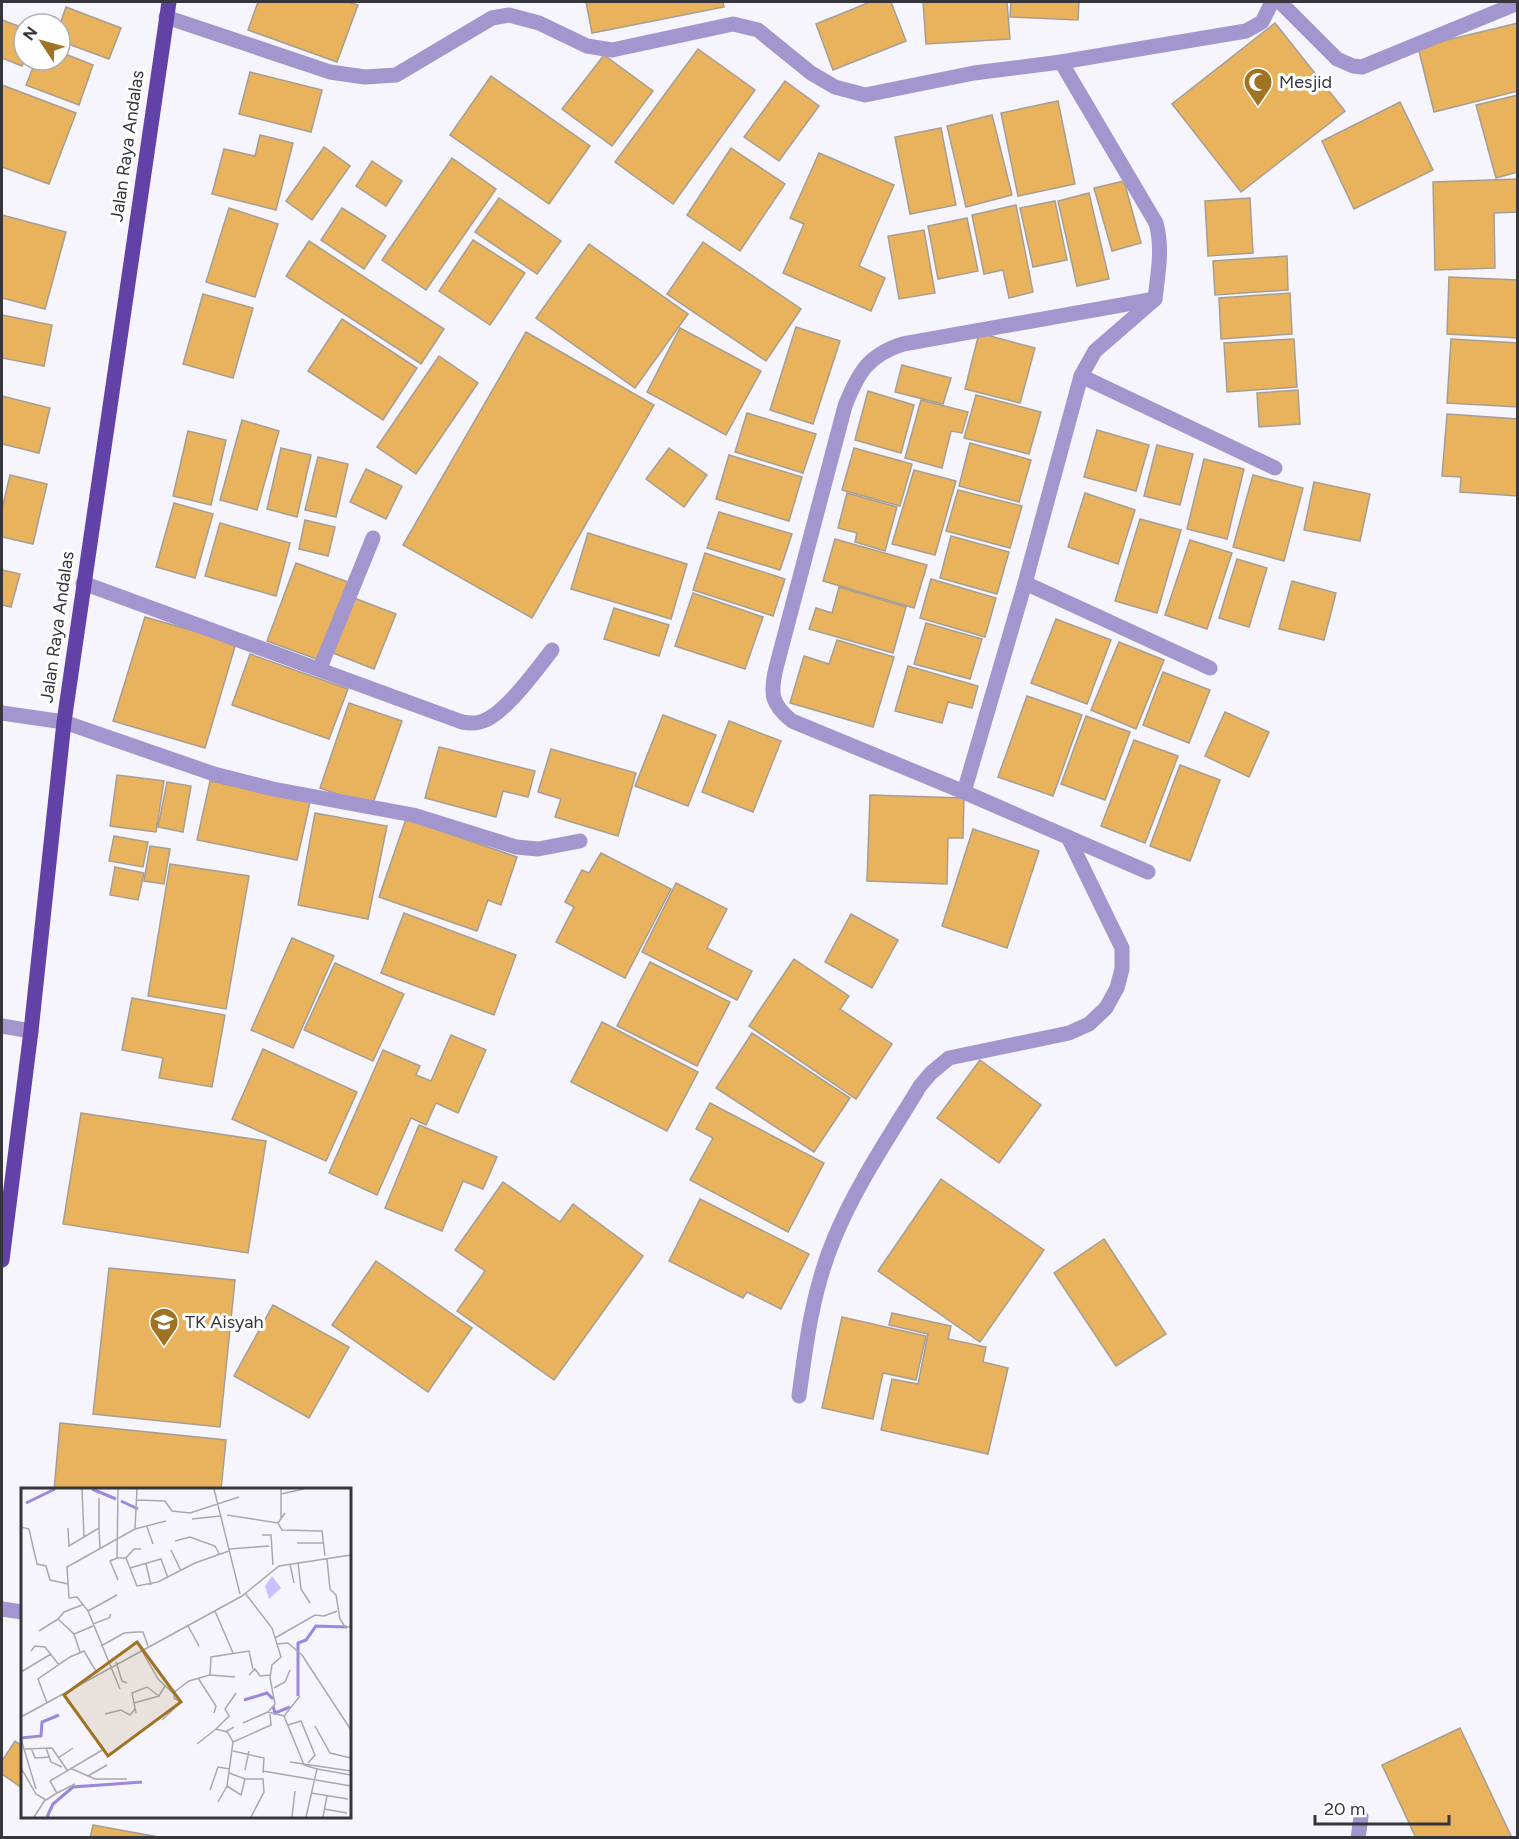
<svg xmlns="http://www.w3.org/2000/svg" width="1519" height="1839" font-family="Figtree,sans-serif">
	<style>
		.building { fill: #e9b25c; stroke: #a69e93; stroke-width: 1.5 }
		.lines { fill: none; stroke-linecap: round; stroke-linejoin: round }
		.minor { stroke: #a396ce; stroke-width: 15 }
		.major { stroke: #6242a6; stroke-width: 15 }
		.labels { text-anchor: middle; stroke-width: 6; stroke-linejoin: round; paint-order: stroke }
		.poi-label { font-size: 18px; fill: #36353b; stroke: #fff; text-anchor: start }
		.street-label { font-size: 18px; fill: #36353b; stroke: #fff }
		.inset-river { fill: none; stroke: #9c87da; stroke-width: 3 }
		.inset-road { fill: none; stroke: #a9a8af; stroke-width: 1.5 }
		.view { fill: #a07224; fill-opacity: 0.15; stroke: #a07224; stroke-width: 3 }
		.inset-edge { fill: none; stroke: #36353b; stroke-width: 3 }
	</style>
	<rect width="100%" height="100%" fill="#f6f5fd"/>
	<!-- building -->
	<g class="building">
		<path d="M258,2H348L358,5L337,62L248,30Z"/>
		<path d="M586,2H723L724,7L592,33Z"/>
		<path d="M870,2H891L906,41L833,70L816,24Z"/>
		<path d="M923,2H1007L1010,39L926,44Z"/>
		<path d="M1011,2H1079L1078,20L1010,17Z"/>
		<path d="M66,7L121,28L109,59L60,41V24Z"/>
		<path d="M2,20L24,28L25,60L22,66L2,58Z"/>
		<path d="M1275,23L1345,111L1241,192L1172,104Z"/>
		<path d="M1518,23V91L1434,112L1418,47Z"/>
		<path d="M698,49L755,90L673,204L615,162Z"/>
		<path d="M60,52L93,65L79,105L26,85L36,60H60Z"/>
		<path d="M604,55L653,91L612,146L562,109Z"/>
		<path d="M250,72L322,90L311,132L239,114Z"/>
		<path d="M491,76L590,146L549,204L450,135Z"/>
		<path d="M785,81L819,106L779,161L744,137Z"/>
		<path d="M2,85L76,113L49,184L2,167Z"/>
		<path d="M1518,95V172L1496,178L1476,105Z"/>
		<path d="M1058,101L1075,184L1018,196L1001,113Z"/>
		<path d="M1400,102L1433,170L1354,209L1322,141Z"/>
		<path d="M992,115L1012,195L966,207L947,126Z"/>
		<path d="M941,128L956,205L910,214L895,137Z"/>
		<path d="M260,135L293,143L276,210L212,194L224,149L255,156Z"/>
		<path d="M324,147L350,166L312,220L286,201Z"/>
		<path d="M731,148L785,184L740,251L687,215Z"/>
		<path d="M819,153L894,185L859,266L885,278L871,311L783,273L804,224L790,218Z"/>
		<path d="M452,158L496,189L426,290L382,260Z"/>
		<path d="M372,161L402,181L386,206L356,186Z"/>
		<path d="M1518,179V212L1494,213L1495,268L1435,270L1433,182Z"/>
		<path d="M1124,181L1141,243L1112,251L1094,188Z"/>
		<path d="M1089,193L1109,279L1077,286L1058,201Z"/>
		<path d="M499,198L561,241L537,274L475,232Z"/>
		<path d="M1250,198L1253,253L1208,256L1205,201Z"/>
		<path d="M1055,201L1067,260L1033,267L1020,208Z"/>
		<path d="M1016,205L1033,292L1009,298L1003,270L984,274L972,215Z"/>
		<path d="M229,208L278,224L255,297L206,282Z"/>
		<path d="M342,208L386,236L364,269L321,240Z"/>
		<path d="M2,215L66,232L45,309L2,298Z"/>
		<path d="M967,218L978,271L938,279L928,226Z"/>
		<path d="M924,230L935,293L899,299L888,236Z"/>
		<path d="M473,240L525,273L490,325L439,291Z"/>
		<path d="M309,241L444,329L421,364L286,276Z"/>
		<path d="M703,242L801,309L766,361L667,294Z"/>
		<path d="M589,244L688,314L635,388L536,318Z"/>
		<path d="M1287,256L1288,290L1215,295L1213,261Z"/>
		<path d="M1449,277L1518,280V338L1447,334Z"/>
		<path d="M1290,293L1292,334L1221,339L1219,298Z"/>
		<path d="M203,294L253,308L233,378L183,364Z"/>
		<path d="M2,315L52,325L44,366L2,358Z"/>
		<path d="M342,319L417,368L383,420L308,371Z"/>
		<path d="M796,327L840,341L813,424L770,410Z"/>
		<path d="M680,328L761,371L726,435L647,392Z"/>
		<path d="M526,332L654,405L532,618L403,545Z"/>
		<path d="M979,333L1035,348L1020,403L965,389Z"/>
		<path d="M1294,339L1297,387L1227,392L1224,343Z"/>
		<path d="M1451,339L1518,343V407L1447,403Z"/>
		<path d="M439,356L478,383L416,474L377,447Z"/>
		<path d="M902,365L951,378L943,404L895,392Z"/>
		<path d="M1298,390L1300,424L1259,427L1257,393Z"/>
		<path d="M868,391L914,405L901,453L855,440Z"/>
		<path d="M976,395L1041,412L1029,454L964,438Z"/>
		<path d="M2,396L50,408L39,453L2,444Z"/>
		<path d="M921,400L968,412L962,433L951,431L942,468L905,458Z"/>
		<path d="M747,413L816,434L803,473L735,452Z"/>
		<path d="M1447,414L1518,419V496L1460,492L1461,477L1442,476Z"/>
		<path d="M242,420L279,431L257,510L220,500Z"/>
		<path d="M1097,430L1149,445L1136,491L1084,477Z"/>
		<path d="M188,431L226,440L211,505L173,496Z"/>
		<path d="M970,443L1031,460L1019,502L959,486Z"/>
		<path d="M1157,445L1193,454L1180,505L1144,496Z"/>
		<path d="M281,448L311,455L297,517L267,509Z"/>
		<path d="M669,448L707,475L684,507L646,479Z"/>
		<path d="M854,448L912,464L900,506L842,490Z"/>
		<path d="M729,455L802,477L789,521L716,499Z"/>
		<path d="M318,457L348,464L336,517L305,510Z"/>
		<path d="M1204,459L1244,469L1227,539L1187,529Z"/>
		<path d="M366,469L402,486L386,519L350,502Z"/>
		<path d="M914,470L956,481L935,555L892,544Z"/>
		<path d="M10,475L47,484L33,544L2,537V509Z"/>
		<path d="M1253,475L1303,488L1284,561L1233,547Z"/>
		<path d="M1314,482L1370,494L1360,541L1304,530Z"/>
		<path d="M958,490L1022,506L1010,548L946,531Z"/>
		<path d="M847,493L897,507L885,551L855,542L857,533L838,528Z"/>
		<path d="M1085,493L1135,510L1118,564L1068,547Z"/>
		<path d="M174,503L213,514L195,578L156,567Z"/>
		<path d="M719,512L792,534L780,570L707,548Z"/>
		<path d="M1140,519L1181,530L1157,613L1115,601Z"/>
		<path d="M305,520L335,527L328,556L299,549Z"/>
		<path d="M220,523L290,543L276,596L205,576Z"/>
		<path d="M588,533L687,564L671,619L571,589Z"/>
		<path d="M951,536L1009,552L997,594L940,578Z"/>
		<path d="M835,539L927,565L914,608L823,581Z"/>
		<path d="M1190,540L1232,553L1207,629L1165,615Z"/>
		<path d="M705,553L785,579L773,616L693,590Z"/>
		<path d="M1237,559L1267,568L1249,627L1219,618Z"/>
		<path d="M296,563L348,582L319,660L267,641Z"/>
		<path d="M2,570L20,574L11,607L2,605Z"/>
		<path d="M931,579L996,598L985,637L920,618Z"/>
		<path d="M1292,581L1336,593L1324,640L1279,629Z"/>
		<path d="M839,587L906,607L893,653L809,629L816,608L832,613Z"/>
		<path d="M693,593L763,617L745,669L675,646Z"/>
		<path d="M354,598L396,614L374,669L333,653Z"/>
		<path d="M614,608L669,625L659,656L604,639Z"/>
		<path d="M145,617L236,643L205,748L113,721Z"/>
		<path d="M1056,619L1111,640L1087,704L1031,683Z"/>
		<path d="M926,623L982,639L970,679L914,664Z"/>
		<path d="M837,640L894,657L873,727L790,703L804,656L829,664Z"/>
		<path d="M1119,642L1164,660L1136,729L1091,710Z"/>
		<path d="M250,654L348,689L329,739L232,705Z"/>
		<path d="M908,666L978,686L972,708L948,702L942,723L895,711Z"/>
		<path d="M1163,672L1210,690L1189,743L1143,725Z"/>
		<path d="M1027,696L1082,715L1053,796L998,777Z"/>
		<path d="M349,703L402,721L372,806L320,788Z"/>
		<path d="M1225,712L1269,732L1249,777L1205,756Z"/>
		<path d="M663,715L716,735L688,806L635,786Z"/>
		<path d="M1086,716L1130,732L1105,800L1061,784Z"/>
		<path d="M729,721L781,741L753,812L702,792Z"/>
		<path d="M1134,740L1178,756L1145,843L1101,826Z"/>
		<path d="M439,747L535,771L528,797L503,791L496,817L425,798Z"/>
		<path d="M551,749L636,773L618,836L555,817L561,799L538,792Z"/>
		<path d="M1180,765L1220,780L1190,861L1150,846Z"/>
		<path d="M117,775L164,781L156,832L110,826Z"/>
		<path d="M210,781L310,802L297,860L197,840Z"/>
		<path d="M167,782L191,786L183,832L158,827Z"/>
		<path d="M870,795L964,798L963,838H948L947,884L867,881Z"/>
		<path d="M315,813L387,826L368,919L298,905Z"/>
		<path d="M406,819L517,857L501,905L488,900L477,931L379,897Z"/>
		<path d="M973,829L1039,851L1007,948L942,926Z"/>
		<path d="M114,836L148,842L143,867L109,861Z"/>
		<path d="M150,846L170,849L164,884L144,881Z"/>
		<path d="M601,853L671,889L625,978L556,942L574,907L565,902L582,870L589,873Z"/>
		<path d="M170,864L249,876L226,1009L148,996Z"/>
		<path d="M115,867L144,873L138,900L110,895Z"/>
		<path d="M676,883L727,909L707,948L752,971L737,1000L642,952Z"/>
		<path d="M404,913L516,955L494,1015L381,973Z"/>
		<path d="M851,914L898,940L872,988L825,962Z"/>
		<path d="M292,938L334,956L293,1048L251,1030Z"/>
		<path d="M794,959L849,996L840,1009L892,1044L856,1099L749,1026Z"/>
		<path d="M650,962L730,1002L697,1066L617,1026Z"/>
		<path d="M335,963L404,994L373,1061L304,1030Z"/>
		<path d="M132,998L225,1015L212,1087L159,1078L163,1058L122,1050Z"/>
		<path d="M602,1022L698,1072L667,1131L571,1082Z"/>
		<path d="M752,1033L850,1098L814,1152L716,1088Z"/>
		<path d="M451,1035L486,1050L458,1113L436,1103L426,1125L411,1118L377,1195L329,1173L383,1050L420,1066L416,1075L431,1081Z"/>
		<path d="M263,1049L357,1092L326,1161L232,1119Z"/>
		<path d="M980,1060L1041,1105L999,1163L937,1118Z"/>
		<path d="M710,1103L824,1163L788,1232L690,1180L713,1138L696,1129Z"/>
		<path d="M81,1113L266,1141L248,1253L63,1224Z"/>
		<path d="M419,1125L497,1157L483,1189L463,1181L442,1231L385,1208Z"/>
		<path d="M941,1179L1044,1250L980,1342L878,1271Z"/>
		<path d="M503,1182L560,1222L573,1204L643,1256L554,1380L457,1311L485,1271L455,1250Z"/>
		<path d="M700,1199L809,1254L781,1309L747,1292L743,1298L669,1261Z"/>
		<path d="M1104,1239L1166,1334L1116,1366L1054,1273Z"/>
		<path d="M376,1261L472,1328L428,1392L332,1325Z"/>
		<path d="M109,1268L235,1280L220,1427L93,1414Z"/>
		<path d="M273,1305L349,1347L309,1418L234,1376Z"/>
		<path d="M892,1313L951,1326L948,1339L986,1347L983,1362L1008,1368L988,1454L881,1430L892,1379L918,1384L928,1334L889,1325Z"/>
		<path d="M842,1317L926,1336L916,1380L883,1373L873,1419L822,1408Z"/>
		<path d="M60,1423L226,1440L221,1490H54Z"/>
		<path d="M1460,1728L1512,1838H1416L1382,1765Z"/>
		<path d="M15,1741L22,1746V1788L2,1774V1761Z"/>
		<path d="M93,1825L164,1838H90Z"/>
	</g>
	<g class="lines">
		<!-- minor -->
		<g class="minor">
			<path d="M1280,2L1337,59L1353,66L1362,67L1518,3"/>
			<path d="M166,17L330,72L365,77L396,75L492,18L509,15L539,23L587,46L612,50L733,24L758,30L811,73L835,87L865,95L974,73L1061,62L1246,31L1262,22L1272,2"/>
			<path d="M1081,376L1275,468"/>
			<path d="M83,583L462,722C468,723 474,724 480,722C503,717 537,669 552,650"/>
			<path d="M1025,583L1210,668"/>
			<path d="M320,668L373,538"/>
			<path d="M2,713L64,722L214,774L273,789L413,815L516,847L538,849L580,841"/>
			<path d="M964,792L1025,583L1081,376L1095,351L1155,299C1158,273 1163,248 1156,223L1061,62"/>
			<path d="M1148,872L964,792L792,721C771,704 770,694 776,668L845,406C858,373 868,355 903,344L1155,299"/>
			<path d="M2,1026L31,1031"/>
			<path d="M799,1396C806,1342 813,1289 834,1239C856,1185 890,1136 920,1086L931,1073L949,1058L1069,1033L1089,1024L1106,1008L1117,988L1122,969V948L1068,837"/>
			<path d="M2,1609L22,1612"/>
			<path d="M1358,1838L1361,1817"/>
		</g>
		<!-- major -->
		<path class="major" d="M2,1260L31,1031L64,722L169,2"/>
	</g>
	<!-- icons -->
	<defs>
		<g id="mosque-pin" transform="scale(1.5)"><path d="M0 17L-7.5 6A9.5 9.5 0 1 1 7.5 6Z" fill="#a07224" stroke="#fff"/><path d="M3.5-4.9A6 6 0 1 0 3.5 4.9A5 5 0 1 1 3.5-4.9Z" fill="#fff"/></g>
		<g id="school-pin" transform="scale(1.5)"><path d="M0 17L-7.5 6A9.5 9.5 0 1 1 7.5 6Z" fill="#a07224" stroke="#fff"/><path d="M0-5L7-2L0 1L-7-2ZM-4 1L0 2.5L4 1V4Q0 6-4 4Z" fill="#fff"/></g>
	</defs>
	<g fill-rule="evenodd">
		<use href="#mosque-pin" x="1258" y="82"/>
		<use href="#school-pin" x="164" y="1322"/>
	</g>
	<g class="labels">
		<!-- poi labels -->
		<g class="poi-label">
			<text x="1279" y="88">Mesjid</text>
			<text x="185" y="1328">TK Aisyah</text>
		</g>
		<!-- street labels -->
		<g class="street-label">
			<text transform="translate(127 146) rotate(-82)" y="6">Jalan Raya Andalas</text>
			<text transform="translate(57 627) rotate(-82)" y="6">Jalan Raya Andalas</text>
		</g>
	</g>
	<!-- overview -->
	<g transform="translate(21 1488)">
		<rect width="330" height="330" fill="#f6f5fd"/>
		<path d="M251,88L260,100L248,111L244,98Z" fill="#cec0ff"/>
		<path class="inset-river" d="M71,1L95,11M100,13L117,21M5,15L34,1M277,208V155L285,152L295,138L326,139M223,212L246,205L252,211M252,218L254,225L269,219M0,250L20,248L21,234L38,227M26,329L32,316L52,299L121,294"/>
		<path class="inset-road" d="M61,1L63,49M97,1L96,70H105L116,98L137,94L174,75L208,63M193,1L219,106M260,1V30M260,6L283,1M116,12L144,13L151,23L169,25L218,9M264,25L257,35L261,42L301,43L304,68M206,27L257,35M171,31L199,28M0,39L8,41L16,76L25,78L29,92L47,96M126,39L132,56M47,40L48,58L78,40V10M78,40L79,61M114,41L145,33M241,47H250L252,77M154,53L169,49L194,58L199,67M276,55H303M208,61L248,58M150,62L160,83M96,70L89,73L97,92M105,70L113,61H120M306,71L309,101L315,107L319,131L324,139H330M277,74L280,101L289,115M125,76L130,97M269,76L273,95M109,80L140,71L147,90M224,105L251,140L260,169L251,177L249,190L254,216L247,224L263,228L283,277L296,281L285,329M67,123L96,107M194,123L212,165M72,136L88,130L90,126M167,138L178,158M18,143L37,131M53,146L72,138M254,150L294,127L303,128L316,123M256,156L267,155L281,167L330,242M80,158L103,145L116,144H122L127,158M120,161L137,191L152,205L168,193L189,187L190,169L228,163L232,181M10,163L14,158L24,159L38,177M59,164L53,146L37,131L43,124L61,117M95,174L101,193L106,195M0,184L30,166M189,187L214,189M228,187L234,181L239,188L249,187M177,190L195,218L193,225M253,200L264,194L269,182M99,201L67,123L56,109L48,110L46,79L114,41L116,1M26,215L17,191L49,169L63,163L76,185M113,215L138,208L144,198M115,225L111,205L126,199L138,208M84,226L100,222L109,227L114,221M263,228L279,208M0,229L221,108L258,78L330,67M141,232L160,214L153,210V204M222,235L247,224M267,237L280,233L294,267L287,275M294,238L309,265L330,270M206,244L195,241L208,228L204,221L215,205M0,251L15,301M212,254L206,243L213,239M176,256L195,241M10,260L14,270L29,269M25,260L30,274L41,279M4,261L31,260L46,282M212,263L243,270L242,285M37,270L52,260M269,274L330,283M0,280L15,306L25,312L36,305L29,293L83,261M49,280L74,291H106M296,281L330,287M224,282L228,263M242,283L330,298M208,285L224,291H242L243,304L230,329M67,288L86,277M206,298L220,307L224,291M189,302L197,279L209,281M36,305L54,296M290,305L327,311M197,314L206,298L212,254L250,237L249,226M303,321L326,325M13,329L24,312M271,329L274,303M302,329L306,308"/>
		<path class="view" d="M116,154L160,214L87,268L43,207Z"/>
		<rect width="330" height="330" class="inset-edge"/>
	</g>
	<!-- border -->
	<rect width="1519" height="1839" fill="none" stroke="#36353b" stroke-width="6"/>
	<!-- north arrow -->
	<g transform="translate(42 42) rotate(306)"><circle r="28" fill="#ffffff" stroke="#afaeb1" stroke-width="1.5"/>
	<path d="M0-4.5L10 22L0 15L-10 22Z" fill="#a07224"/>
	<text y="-9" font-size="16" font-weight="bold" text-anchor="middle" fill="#36353b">N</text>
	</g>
	<!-- scale -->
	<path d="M1315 1815v9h134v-9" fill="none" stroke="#36353b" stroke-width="3"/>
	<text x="1324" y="1815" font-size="18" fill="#36353b" stroke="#ffffff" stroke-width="4.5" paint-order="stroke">20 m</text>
</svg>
